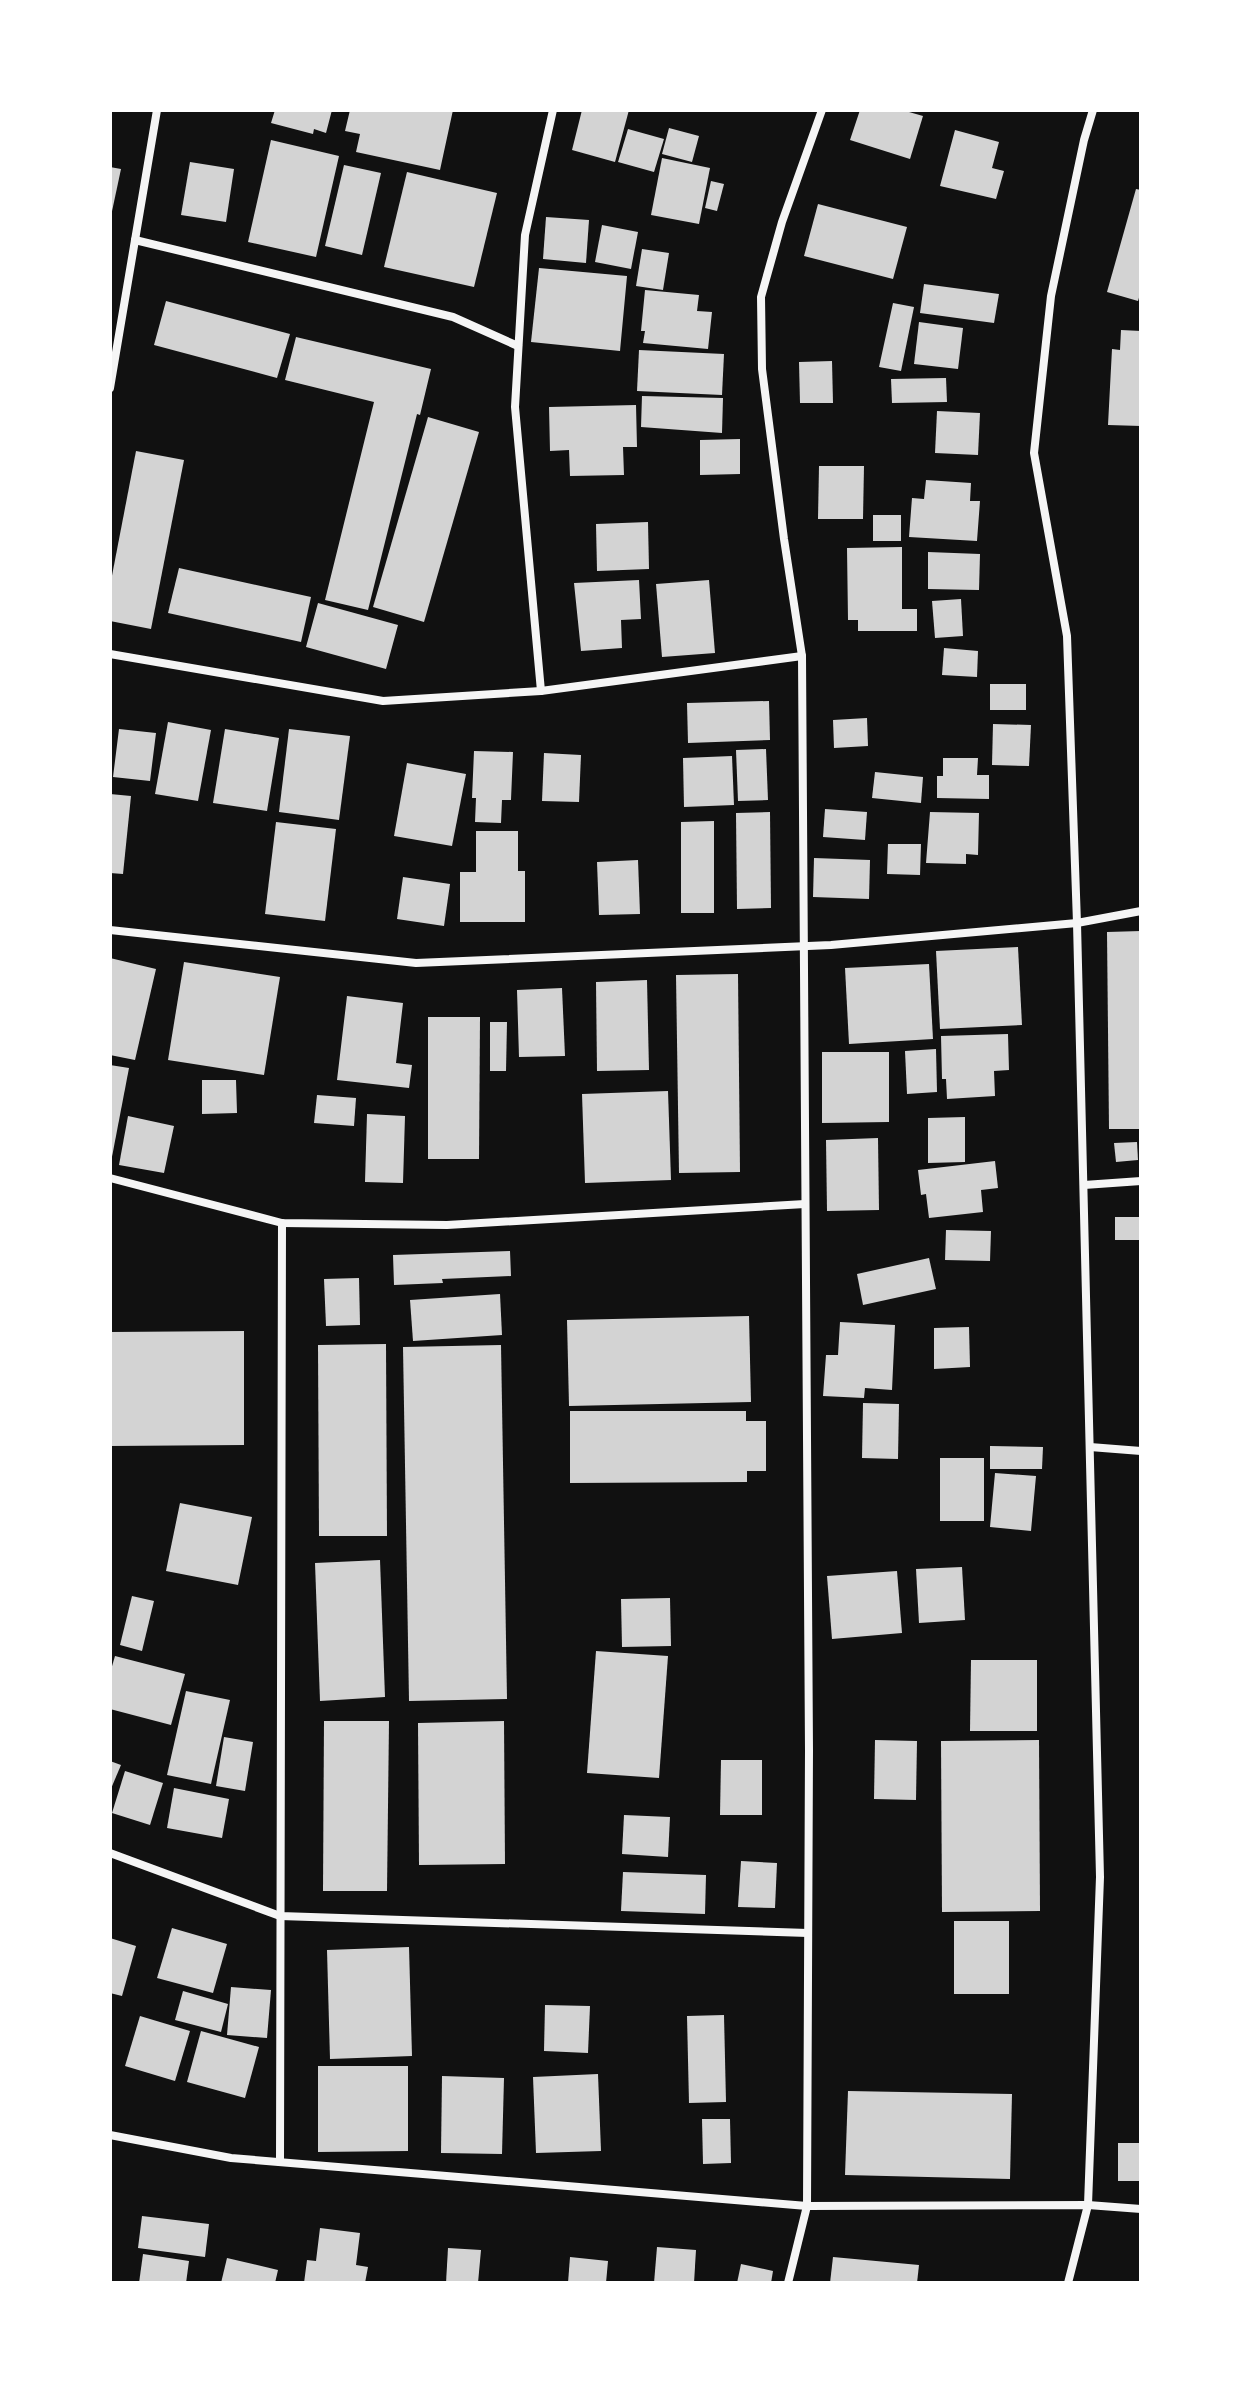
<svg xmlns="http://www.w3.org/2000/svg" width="1251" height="2393" font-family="Raleway,sans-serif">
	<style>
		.building { fill: #d3d3d3 }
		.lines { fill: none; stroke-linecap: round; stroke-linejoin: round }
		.minor { stroke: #f5f5f5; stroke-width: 8 }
	</style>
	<rect width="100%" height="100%" fill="#111"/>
	<!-- building -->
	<g class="building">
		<path d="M275,110H332L326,133L314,129L313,134L271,123Z"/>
		<path d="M350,110H453L440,170L356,152L360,134L345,131Z"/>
		<path d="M582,110H629L615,162L572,150Z"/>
		<path d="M860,110H902L923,116L910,159L850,140Z"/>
		<path d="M669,128L699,136L692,162L662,154Z"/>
		<path d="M628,129L664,139L654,172L618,162Z"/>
		<path d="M955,130L999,142L992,168L1004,171L996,199L940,186Z"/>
		<path d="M271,140L339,156L316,257L248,242Z"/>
		<path d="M662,158L710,168L699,224L651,215Z"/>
		<path d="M190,162L234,169L226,222L181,215Z"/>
		<path d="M344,165L381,173L362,255L325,246Z"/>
		<path d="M110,167L121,169L111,216H110Z"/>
		<path d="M407,172L497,193L474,287L384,267Z"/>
		<path d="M711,181L724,184L717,211L705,208Z"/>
		<path d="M1136,189L1141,190V291L1138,301L1107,292Z"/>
		<path d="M818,204L907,227L893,279L804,256Z"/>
		<path d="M546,217L589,220L586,263L543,259Z"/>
		<path d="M602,225L638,232L631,269L595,262Z"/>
		<path d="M642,249L669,253L663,290L636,286Z"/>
		<path d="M539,268L627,276L620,351L531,342Z"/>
		<path d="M924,284L999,294L994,323L920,313Z"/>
		<path d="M645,290L699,295L697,311L712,312L708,349L643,343L645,331H641Z"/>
		<path d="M166,301L290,334L277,378L154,345Z"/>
		<path d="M893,303L914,307L901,371L879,367Z"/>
		<path d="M919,322L963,328L958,369L914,364Z"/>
		<path d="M1121,330L1141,331V426L1108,425L1112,349L1120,350Z"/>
		<path d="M296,337L431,369L420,415L417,414L368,610L325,600L374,402L285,380Z"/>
		<path d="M639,350L724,354L722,395L637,391Z"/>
		<path d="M832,361L833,403H800L799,362Z"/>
		<path d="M946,378L947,402L892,403L891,379Z"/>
		<path d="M642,396L723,398L722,433L641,427Z"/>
		<path d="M636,405L637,447H623L624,475L570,476L569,450L550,451L549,407Z"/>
		<path d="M937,411L980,413L978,455L935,453Z"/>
		<path d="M428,417L479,432L424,622L373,607Z"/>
		<path d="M740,439V474L700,475V440Z"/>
		<path d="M136,451L184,460L151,629L110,621V586Z"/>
		<path d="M819,466H864L863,519H818Z"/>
		<path d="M926,480L971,483L970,501H980L977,541L909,537L912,498L924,499Z"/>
		<rect x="873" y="515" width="28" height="26"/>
		<path d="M648,522L649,569L597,571L596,524Z"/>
		<path d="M902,547V609H917V631H858V620H848L847,548Z"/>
		<path d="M928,552L980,554L979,590L928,589Z"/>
		<path d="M179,568L311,597L301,642L168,613Z"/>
		<path d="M639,580L641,619L621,620L622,648L581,651L574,583Z"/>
		<path d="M709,580L715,653L662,657L656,584Z"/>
		<path d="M961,599L963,636L935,638L932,601Z"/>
		<path d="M318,603L398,625L386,669L306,647Z"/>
		<path d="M944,648L978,651L977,677L942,675Z"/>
		<rect x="990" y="684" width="36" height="26"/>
		<path d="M769,701L770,740L688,743L687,703Z"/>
		<path d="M867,718L868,746L834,748L833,720Z"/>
		<path d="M168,722L211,730L198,801L155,794Z"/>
		<path d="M993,724L1031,725L1029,766L992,765Z"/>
		<path d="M119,729L156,733L150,781L113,777Z"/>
		<path d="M225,729L279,738L267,811L213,803Z"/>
		<path d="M289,729L350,736L339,820L279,812Z"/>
		<path d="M766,749L768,800L738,801L736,750Z"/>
		<path d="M474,751L513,752L511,800H502L501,823L475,822L476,798H472Z"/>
		<path d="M544,753L581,755L579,802L542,801Z"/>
		<path d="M732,756L734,805L684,807L683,758Z"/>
		<path d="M943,758H978L977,775H989V799L937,798V776H943Z"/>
		<path d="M407,763L466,774L452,846L394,836Z"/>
		<path d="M875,772L923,777L921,803L872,798Z"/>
		<path d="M110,794L131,796L123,874L110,873Z"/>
		<path d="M825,809L867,812L865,840L823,837Z"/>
		<path d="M770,812L771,908L737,909L736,813Z"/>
		<path d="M930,812L979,813L978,855L966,854V864L926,863Z"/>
		<path d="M714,821V913H681V822Z"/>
		<path d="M276,822L336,829L325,921L265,914Z"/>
		<path d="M476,831H518V871H525V922H460V872H476Z"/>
		<path d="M888,844H921L920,875L887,874Z"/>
		<path d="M814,858L870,860L869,899L813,897Z"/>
		<path d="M638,860L640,914L599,915L597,862Z"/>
		<path d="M403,877L450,884L444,926L397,919Z"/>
		<path d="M1141,931V1129H1109L1107,932Z"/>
		<path d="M1018,947L1022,1025L940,1029L936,951Z"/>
		<path d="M110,958L156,969L135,1060L110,1055Z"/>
		<path d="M184,962L280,977L264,1075L168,1060Z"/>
		<path d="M929,964L933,1039L849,1044L845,968Z"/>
		<path d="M738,974L740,1172L679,1173L676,975Z"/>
		<path d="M647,980L649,1070L597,1071L596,982Z"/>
		<path d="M562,988L565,1056L519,1057L517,990Z"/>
		<path d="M347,996L403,1003L396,1063L412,1065L409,1088L337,1080Z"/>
		<path d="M428,1017H480L479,1159H428Z"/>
		<path d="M490,1022H507L506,1071H490Z"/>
		<path d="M1008,1034L1009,1070L994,1071L995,1096L947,1099L946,1079H942L941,1036Z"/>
		<path d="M936,1049L937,1092L907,1094L905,1051Z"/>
		<path d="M822,1052H889V1122L822,1123Z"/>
		<path d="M110,1065L129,1068L111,1162H110Z"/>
		<path d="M202,1080H236L237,1113L202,1114Z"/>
		<path d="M668,1091L671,1180L585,1183L582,1094Z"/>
		<path d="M317,1095L356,1098L354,1126L314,1123Z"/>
		<path d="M367,1114L405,1116L403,1183L365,1182Z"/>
		<path d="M128,1116L174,1126L164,1173L119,1165Z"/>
		<path d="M965,1117V1162L928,1163V1118Z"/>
		<path d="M878,1138L879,1210L827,1211L826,1140Z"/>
		<path d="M1137,1142L1138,1160L1116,1162L1114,1143Z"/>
		<path d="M995,1161L998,1188L981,1190L983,1212L929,1218L926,1194L921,1195L918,1170Z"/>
		<rect x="1115" y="1217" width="26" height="23"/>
		<path d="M946,1230L991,1231L990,1261L945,1260Z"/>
		<path d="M510,1251L511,1276L442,1279L443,1283L394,1285L393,1255Z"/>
		<path d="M929,1258L936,1289L863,1305L857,1274Z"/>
		<path d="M359,1278L360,1325L326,1326L324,1279Z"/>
		<path d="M500,1294L502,1335L413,1341L410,1300Z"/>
		<path d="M749,1316L751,1402L569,1406L567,1320Z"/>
		<path d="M840,1322L895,1325L892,1390L865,1388L864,1398L823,1396L826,1355H838Z"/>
		<path d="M969,1327L970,1367L934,1369V1328Z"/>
		<path d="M244,1331V1445L110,1446V1332Z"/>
		<path d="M386,1344L387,1536H319L318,1345Z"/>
		<path d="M501,1345L507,1699L409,1701L403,1347Z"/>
		<path d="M863,1403L899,1404L898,1459L862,1458Z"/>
		<path d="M570,1411H746V1421H766V1471H747V1482L570,1483Z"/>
		<path d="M990,1446L1043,1447L1042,1469H990Z"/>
		<rect x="940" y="1458" width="44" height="63"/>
		<path d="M995,1473L1036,1476L1031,1531L990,1527Z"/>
		<path d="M180,1503L252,1517L238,1585L166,1571Z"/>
		<path d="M380,1560L385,1697L320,1701L315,1563Z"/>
		<path d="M962,1567L965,1620L919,1623L916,1569Z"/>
		<path d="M897,1571L902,1633L832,1639L827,1576Z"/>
		<path d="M132,1596L154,1601L142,1651L120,1645Z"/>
		<path d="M670,1598L671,1646L622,1647L621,1599Z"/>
		<path d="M596,1651L668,1656L659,1778L587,1773Z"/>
		<path d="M115,1656L185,1674L171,1725L110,1709V1673Z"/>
		<path d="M971,1660H1037V1731H970Z"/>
		<path d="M186,1691L230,1700L211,1784L167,1775Z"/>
		<path d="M324,1721H389L387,1891H323Z"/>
		<path d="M504,1721L505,1864L419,1865L418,1723Z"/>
		<path d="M224,1737L253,1742L245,1791L216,1786Z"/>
		<path d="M875,1740L917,1741L916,1800L874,1799Z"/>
		<path d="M1039,1740L1040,1911L942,1912L941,1741Z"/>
		<path d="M721,1760H762V1815H720Z"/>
		<path d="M110,1761L121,1765L110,1791Z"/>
		<path d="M125,1771L163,1783L150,1825L112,1813Z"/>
		<path d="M174,1788L229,1799L222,1838L167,1828Z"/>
		<path d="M624,1815L670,1817L668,1857L622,1854Z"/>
		<path d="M741,1861L777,1863L775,1908L738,1907Z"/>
		<path d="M623,1872L706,1875L705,1914L621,1911Z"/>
		<rect x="954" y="1921" width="55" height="73"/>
		<path d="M172,1928L227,1944L213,1993L157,1978Z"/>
		<path d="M110,1938L136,1946L122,1996L110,1993Z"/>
		<path d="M409,1947L412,2056L330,2059L327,1950Z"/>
		<path d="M231,1987L271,1990L267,2038L227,2035Z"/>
		<path d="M183,1991L228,2004L221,2032L175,2020Z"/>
		<path d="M545,2005L590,2006L588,2053L544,2051Z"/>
		<path d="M724,2015L726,2102L689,2103L687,2016Z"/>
		<path d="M140,2016L190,2031L175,2081L125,2066Z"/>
		<path d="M201,2031L259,2047L245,2098L187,2082Z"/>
		<path d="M318,2066H408V2151L318,2152Z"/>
		<path d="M598,2074L601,2151L536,2153L533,2077Z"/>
		<path d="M442,2076L504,2078L502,2154L441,2153Z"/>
		<path d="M848,2091L1012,2094L1010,2179L845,2175Z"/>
		<path d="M702,2119H730L731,2163L703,2164Z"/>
		<rect x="1118" y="2143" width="23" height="38"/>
		<path d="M142,2216L209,2224L205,2257L138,2248Z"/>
		<path d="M320,2228L360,2233L356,2265L368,2267L365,2283H304L307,2260L316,2261Z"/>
		<path d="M657,2247L696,2250L694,2283H654Z"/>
		<path d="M448,2248L481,2250L478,2283H446Z"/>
		<path d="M143,2254L189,2261L186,2283H139Z"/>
		<path d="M570,2257L608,2261L606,2283H568Z"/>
		<path d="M833,2257L919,2265L917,2283H830Z"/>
		<path d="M227,2258L278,2270L275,2283H221Z"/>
		<path d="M741,2264L773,2271L771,2283H737Z"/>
	</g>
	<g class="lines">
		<!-- minor -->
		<g class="minor">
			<path d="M135,240L453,317L518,346"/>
			<path d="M110,388L157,110"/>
			<path d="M110,654L383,701L541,691L802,656"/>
			<path d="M541,691L515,407L525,235L553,110"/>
			<path d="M110,930L416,963L831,945L1077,923L1141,911"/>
			<path d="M110,1178L282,1223L447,1225L805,1204"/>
			<path d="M1084,1185L1141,1181"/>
			<path d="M1090,1447L1141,1451"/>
			<path d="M110,1853L280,1916L808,1933"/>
			<path d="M110,2135L231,2158L807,2206L1088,2205L1141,2209"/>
			<path d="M280,2162L282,1223"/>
			<path d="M788,2283L807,2206L809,1750L802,656L784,539L762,369L761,297L782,222L822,110"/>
			<path d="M1068,2283L1088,2205L1100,1877L1077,923L1067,636L1034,453L1051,296L1084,140L1093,110"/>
		</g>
	</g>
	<!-- border -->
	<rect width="1251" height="2393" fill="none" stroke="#ffffff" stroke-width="224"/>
</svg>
